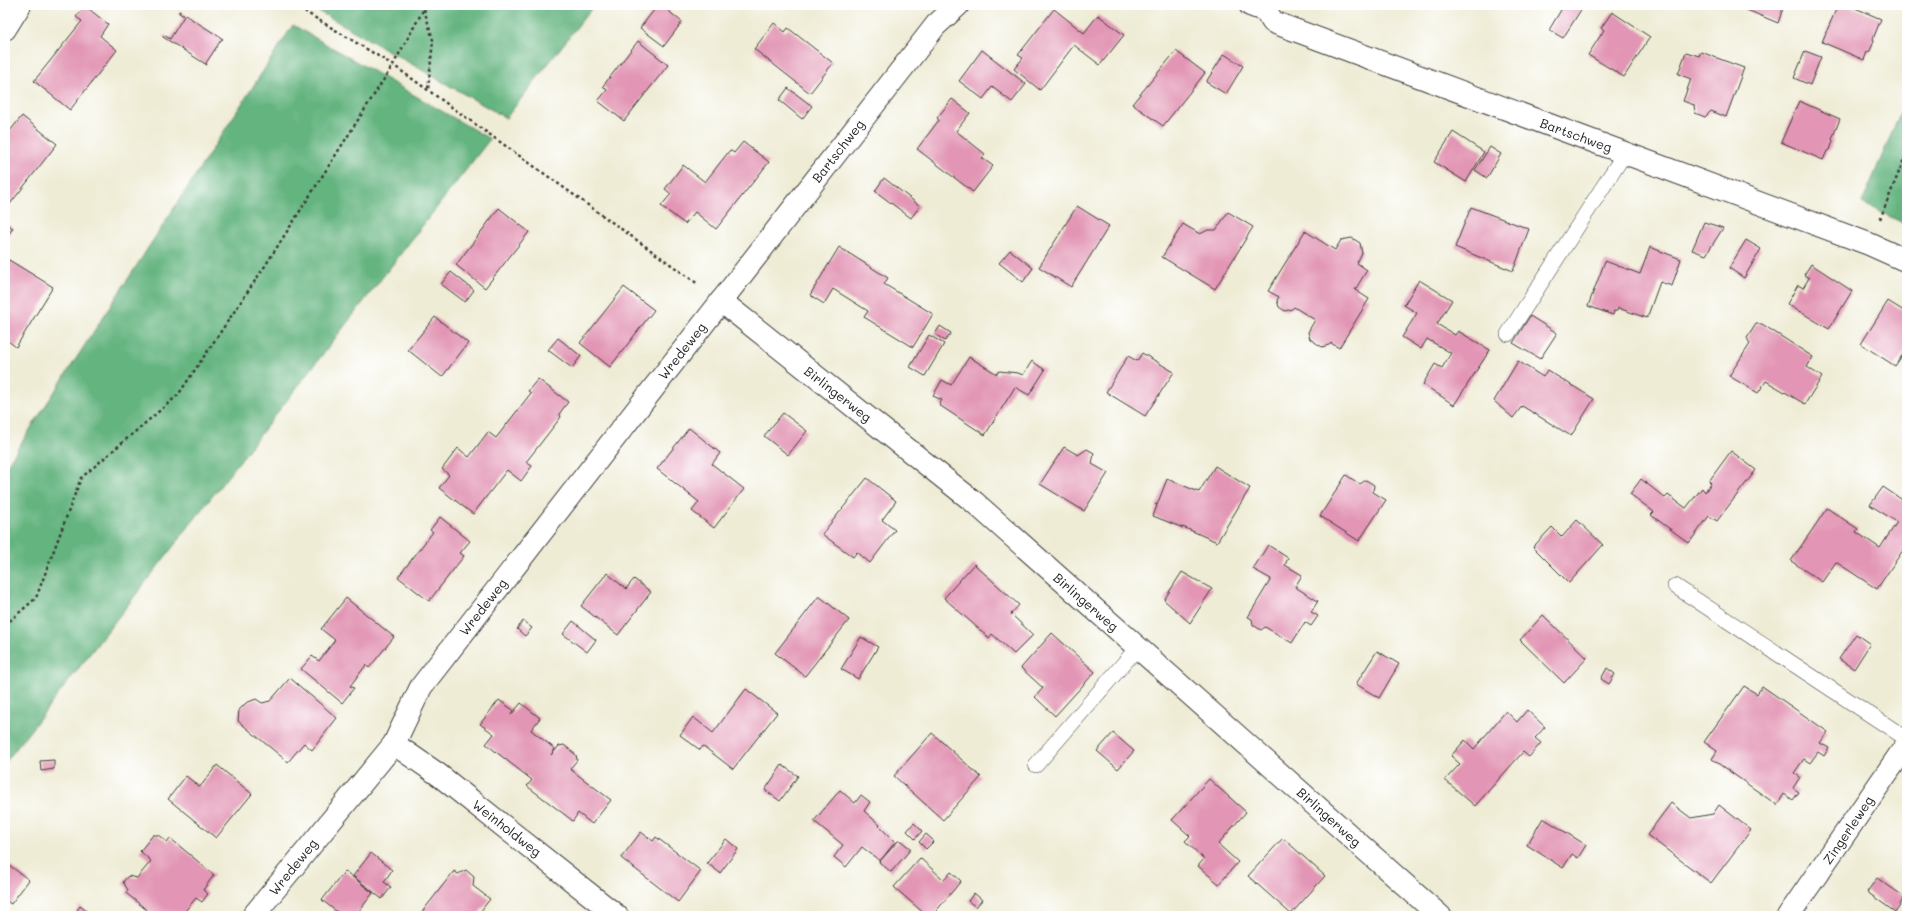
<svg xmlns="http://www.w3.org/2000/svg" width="1912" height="921" font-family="Mali,sans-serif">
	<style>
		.forest { fill: #64b47f; stroke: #40684e }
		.building { fill: #e295b4 }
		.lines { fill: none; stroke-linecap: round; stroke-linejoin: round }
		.service-casing { stroke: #3c3b38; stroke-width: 16 }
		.minor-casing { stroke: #3c3b38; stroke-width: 24 }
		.path { stroke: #3c3b38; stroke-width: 2.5; stroke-dasharray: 3 3; stroke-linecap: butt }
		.service { stroke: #fff; stroke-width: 15 }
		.minor { stroke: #fff; stroke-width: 22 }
		.labels { text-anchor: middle; stroke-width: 4; stroke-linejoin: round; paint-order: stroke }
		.street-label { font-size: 13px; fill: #1c1c1c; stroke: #fff }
	</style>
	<rect width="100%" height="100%" fill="#fff"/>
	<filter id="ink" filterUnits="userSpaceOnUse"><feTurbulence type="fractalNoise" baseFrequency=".025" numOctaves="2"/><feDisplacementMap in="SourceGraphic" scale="8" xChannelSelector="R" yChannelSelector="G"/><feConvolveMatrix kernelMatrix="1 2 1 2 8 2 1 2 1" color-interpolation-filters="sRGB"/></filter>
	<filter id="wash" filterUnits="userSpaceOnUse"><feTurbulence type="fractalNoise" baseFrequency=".012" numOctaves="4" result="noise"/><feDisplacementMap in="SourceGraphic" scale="16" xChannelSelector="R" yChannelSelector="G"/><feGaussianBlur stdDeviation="0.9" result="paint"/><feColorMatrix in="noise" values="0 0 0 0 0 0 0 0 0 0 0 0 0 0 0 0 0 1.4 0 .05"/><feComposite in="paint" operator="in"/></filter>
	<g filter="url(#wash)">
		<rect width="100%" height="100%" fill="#efecd6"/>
		<!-- forest -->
		<g class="forest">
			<path d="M308,5H594L506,118Z"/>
			<path d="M293,25L490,139L5,763V468Z"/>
			<path d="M1907,97V225L1862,203Z"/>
		</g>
		<g id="blocks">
			<!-- building -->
			<g class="building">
				<path d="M658,5H661L682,22L664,46L640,28Z"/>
				<path d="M1564,5H1584L1563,38L1549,30Z"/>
				<path d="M1735,5H1784L1778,23Z"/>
				<path d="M1838,5H1848L1881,19L1873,39L1874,41L1870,51L1867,52L1864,60L1822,42Z"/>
				<path d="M85,6L108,24L100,36L117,50L70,110L34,81L82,21L76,17Z"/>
				<path d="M1054,9L1084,33L1098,15L1124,35L1100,65L1074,45L1040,90L1014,69L1023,58L1018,55Z"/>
				<path d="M179,11L223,39L221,40L206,63L207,65L163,37L164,35L170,39L184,16L179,13Z"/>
				<path d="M1612,12L1650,37L1624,77L1588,55L1604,30L1601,28Z"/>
				<path d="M774,23L785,32L788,28L833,63L810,93L754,49Z"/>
				<path d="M638,41L668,65L624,121L598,101L607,90L603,86Z"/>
				<path d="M982,50L1026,84L1012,102L992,87L983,99L959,81Z"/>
				<path d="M1176,51L1205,73L1163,126L1132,104Z"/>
				<path d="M1805,51L1821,57L1810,85L1794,78Z"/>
				<path d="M1686,52L1699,56L1701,52L1744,68L1726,117L1711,111L1705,117L1695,113L1694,105L1683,101L1691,79L1678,74Z"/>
				<path d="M1224,54L1243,66L1226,94L1206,82Z"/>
				<path d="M788,88L812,106L802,119L779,100Z"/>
				<path d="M952,99L970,113L956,131L985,154L982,158L993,166L973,192L917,149L939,120L937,118Z"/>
				<path d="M1799,101L1840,119L1832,139L1833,141L1830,150L1827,151L1823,160L1781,142Z"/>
				<path d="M22,116L57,144L10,204L5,200V137Z"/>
				<path d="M1453,132L1484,152L1466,182L1434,162Z"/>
				<path d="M743,142L769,162L716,229L695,212L685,224L661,206L671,194L665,189L683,165L705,182L730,150L734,153Z"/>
				<path d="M1490,147L1501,154L1487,178L1475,170Z"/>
				<path d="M884,178L920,206L911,218L875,191Z"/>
				<path d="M1077,206L1109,226L1071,287L1039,267Z"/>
				<path d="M1471,207L1529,229L1513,271L1455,247Z"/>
				<path d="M499,208L529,232L485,288L456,265Z"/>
				<path d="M1228,212L1253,227L1215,289L1162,257L1183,224L1200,234L1208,230H1216Z"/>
				<path d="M5,222L13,228L5,239Z"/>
				<path d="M1704,222L1723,228L1706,255L1692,250Z"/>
				<path d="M1305,231L1335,250L1341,240L1352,238L1360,243L1362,253L1357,263L1367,270L1355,290L1369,299L1339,348L1331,343L1329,345L1322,347L1310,339L1308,332L1315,320L1294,307L1292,309L1285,311L1279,307L1277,300L1279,297L1268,291Z"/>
				<path d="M1746,240L1761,249L1744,278L1729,268Z"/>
				<path d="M839,247L888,278L884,284L933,314L913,347L864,317L868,311L833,289L824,304L810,295Z"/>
				<path d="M1650,247L1681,259L1672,286L1660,282L1647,318L1618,308L1617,311H1614L1613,315L1588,306L1605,261L1640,274Z"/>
				<path d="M1010,250L1033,268L1023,282L999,263Z"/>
				<path d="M9,260L53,287L16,347L8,341L5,344V267Z"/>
				<path d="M1811,264L1852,291L1829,329L1787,304L1798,285L1803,288L1809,278L1804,275Z"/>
				<path d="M451,272L474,290L465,302L441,284Z"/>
				<path d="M1419,280L1452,300L1437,324L1455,335L1458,331L1490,350L1454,405L1423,384L1435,364L1442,368L1451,353L1427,339L1421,349L1402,337L1417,313L1404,305Z"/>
				<path d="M624,287L654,310L610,367L580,343Z"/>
				<path d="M1888,301L1907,313V352L1905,351L1895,366L1861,344Z"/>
				<path d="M1530,316L1557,333L1540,359L1513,343Z"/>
				<path d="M435,317L468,343L442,377L408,350Z"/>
				<path d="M1756,324H1762L1813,357L1807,367L1822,377L1805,404L1766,381L1758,393L1729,376L1750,344L1747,338Z"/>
				<path d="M940,326L951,333L945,341L935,334Z"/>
				<path d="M929,335L944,344L925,376L910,367Z"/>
				<path d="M558,338L581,356L572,368L548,350Z"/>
				<path d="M1142,353L1174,372L1145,416L1106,392L1128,356L1137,361Z"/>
				<path d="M969,357L997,374L999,371L1018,373L1023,375L1032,361L1045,370L1029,395L1015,387L985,435L939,405L942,400L933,396L942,380L951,385Z"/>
				<path d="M1518,361L1543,377L1547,370L1594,399L1571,436L1522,406L1513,418L1494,401Z"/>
				<path d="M538,379L568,402L559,414L561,417L526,462L532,466L521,481L507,470L473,514L439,488L449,475L442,469L458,448L469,457L488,432L496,438L531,393L528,391Z"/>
				<path d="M783,413L807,431L788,455L764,436Z"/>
				<path d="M689,428L720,453L712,464L744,489L714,528L692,511L699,502L657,469Z"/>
				<path d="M1064,447L1078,455L1087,449L1094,453L1092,464L1108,473L1084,511L1040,484Z"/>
				<path d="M1731,451L1756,470L1717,521L1709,516L1689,543L1651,515L1654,512L1630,494L1641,479L1665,498L1668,495L1686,508L1702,488L1705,492L1711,483L1709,481Z"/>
				<path d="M1215,466L1250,488L1217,542L1183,527V528L1153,516L1157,506L1155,504L1157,505L1167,479L1199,492Z"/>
				<path d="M1346,475L1360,484L1366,480L1374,485L1373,492L1386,500L1359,541L1320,516Z"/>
				<path d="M867,478L896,501L882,520L895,530L870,563L857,552L853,557L822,534Z"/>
				<path d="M1883,487L1907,503V544L1877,589L1836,562L1822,582L1791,561L1827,508L1858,529L1856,532L1880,548L1897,522L1870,505Z"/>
				<path d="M440,517L470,541L460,553L464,556L429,601L398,577L433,532L430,530Z"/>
				<path d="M1577,520L1603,545L1569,583L1533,547L1552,527L1562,537Z"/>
				<path d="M1268,545L1288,558L1285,565L1302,575L1295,587L1318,601L1311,612L1318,616L1311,626L1305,622L1292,643L1265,627L1261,630L1253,625L1252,619L1248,617L1271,579L1253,569Z"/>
				<path d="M974,564L1019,605L1011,614L1033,635L1014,654L992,634L989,638L944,598Z"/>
				<path d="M1182,572L1212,589L1190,623L1164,600Z"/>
				<path d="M607,573L626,589L634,579L651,592L618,635L581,606Z"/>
				<path d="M819,596L849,620L805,676L775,653Z"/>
				<path d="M346,598L394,637L369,668L366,665L350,686L354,688L342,703L301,669L312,656L319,661L335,640L321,629Z"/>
				<path d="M1543,615L1587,658L1564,683L1520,640Z"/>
				<path d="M523,621L532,628L525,636L517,629Z"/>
				<path d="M573,621L596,640L587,652L563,634Z"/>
				<path d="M1052,633L1095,672L1055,716L1035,697L1043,688L1021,668Z"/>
				<path d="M1856,634L1870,644L1854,669L1839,659Z"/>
				<path d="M861,637L878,647L858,679L841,669Z"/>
				<path d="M1377,651L1399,664L1379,698L1356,684Z"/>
				<path d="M1607,668L1615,674L1609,684L1601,679Z"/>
				<path d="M290,678L337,718L312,750L304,743L288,762L238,721L239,710L246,703L256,699L262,703L270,701Z"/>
				<path d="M1744,686L1757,694L1762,686L1828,732L1820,743L1829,748L1824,756L1818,752L1810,763L1804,759L1794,773L1800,777L1793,788L1799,792L1793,800L1784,794L1777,805L1712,759L1717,751L1704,742Z"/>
				<path d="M746,689L777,713L733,769L703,746L700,750L680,735L693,717L713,733Z"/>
				<path d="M499,700L513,710L511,715L521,703L540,718L531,730L555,749L551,755L559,746L564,745L576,755L577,760L570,769L611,800L592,824L578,813L573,821L527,786L532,780L486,744L494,734L480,724Z"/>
				<path d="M1527,710L1545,727L1535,738L1541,743L1529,757L1523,752L1475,806L1445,780L1460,764L1451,756L1465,740L1474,749L1506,711L1517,722Z"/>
				<path d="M932,733L981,777L943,820L894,776Z"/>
				<path d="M1113,733L1134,751L1118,769L1097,751Z"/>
				<path d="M54,760V769L41,771L40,761Z"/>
				<path d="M217,765L252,794L216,838L168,799L186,776L200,787Z"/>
				<path d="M782,765L798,776L780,801L765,790Z"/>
				<path d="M1209,779L1246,812L1218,844L1238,862L1219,884L1198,866L1204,859L1185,841L1190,836L1172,820Z"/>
				<path d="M840,790L855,803L861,795L870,802L864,811L880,825L879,826L895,842L880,861L862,847L846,867L834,857L843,845L814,821Z"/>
				<path d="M1671,803L1691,818L1713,814L1719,805L1751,830L1711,883L1647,835Z"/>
				<path d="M1543,818L1586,845L1578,858L1572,854L1563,868L1527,845Z"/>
				<path d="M914,823L922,831L915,839L907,831Z"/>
				<path d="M641,832L653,841L656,837L701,871L678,902L621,858Z"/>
				<path d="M926,834L934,841L926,849L919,842Z"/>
				<path d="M153,835H158L167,842L170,838L214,875L203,890L208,894L202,902L196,898L181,916H154L126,893L128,890L123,882L128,876L137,878L151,861L140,851Z"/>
				<path d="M1283,838L1325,876L1291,914L1248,876Z"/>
				<path d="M726,839L738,849L720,873L707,863Z"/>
				<path d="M898,841H901L911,849L891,872L879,862Z"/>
				<path d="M371,853L392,870L384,882L391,887L382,899L353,876Z"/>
				<path d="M920,858L944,880L951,872L961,881L932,916H927L894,887Z"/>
				<path d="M5,862L29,880L11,904L5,900Z"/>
				<path d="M466,870L474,877L473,886L490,899L477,916H427L422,912L454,871L458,874Z"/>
				<path d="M345,871L373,893L355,916H342L322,900Z"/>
				<path d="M1877,878L1905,897L1895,912L1867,892Z"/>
				<path d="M974,893L982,900L976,907L968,901Z"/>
				<path d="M80,906L93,916H73Z"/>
			</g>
		</g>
	</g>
	<g filter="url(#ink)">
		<use href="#blocks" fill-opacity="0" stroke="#3c3b38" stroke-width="1"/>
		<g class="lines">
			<!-- service casing -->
			<g class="service-casing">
				<g id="service">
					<path d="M1508,334L1625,153"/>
					<path d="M1675,586L1907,739"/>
					<path d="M1036,765L1138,647"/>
				</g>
			</g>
			<!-- minor casing -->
			<g class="minor-casing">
				<g id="minor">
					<path d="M1250,5L1266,11L1273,22L1869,244L1907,261"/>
					<path d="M5,29L20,5"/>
					<path d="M721,301L974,502L1440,916"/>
					<path d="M394,744L439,775L617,916"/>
					<path d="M253,916L394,744L421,687L936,25L958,5"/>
					<path d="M1788,916L1907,744"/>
				</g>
			</g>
			<!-- path -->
			<g class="path">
				<path d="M294,5L393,65L698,284"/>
				<path d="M424,9L433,40L428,90"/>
				<path d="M1880,219L1907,152"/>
				<path d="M5,625L36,598L81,478L178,395L265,266L393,65L426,5"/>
			</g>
			<!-- service -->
			<use href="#service" class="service"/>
			<!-- minor -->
			<use href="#minor" class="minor"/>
		</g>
	</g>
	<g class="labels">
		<!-- street labels -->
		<g class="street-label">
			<text transform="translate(1576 135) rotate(20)" y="5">Bartschweg</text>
			<text transform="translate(838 151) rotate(-52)" y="5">Bartschweg</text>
			<text transform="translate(682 351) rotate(-52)" y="5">Wredeweg</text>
			<text transform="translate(838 394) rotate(38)" y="5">Birlingerweg</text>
			<text transform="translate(1086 602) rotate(41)" y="5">Birlingerweg</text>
			<text transform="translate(483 607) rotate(-52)" y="5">Wredeweg</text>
			<text transform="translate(1329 817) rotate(42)" y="5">Birlingerweg</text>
			<text transform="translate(507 828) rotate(38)" y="5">Weinholdweg</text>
			<text transform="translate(1848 830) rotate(-56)" y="5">Zingerleweg</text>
			<text transform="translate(293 867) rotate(-51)" y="5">Wredeweg</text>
		</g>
	</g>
	<!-- margin -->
	<rect width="1912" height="921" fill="none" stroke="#fff" stroke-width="20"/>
</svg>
